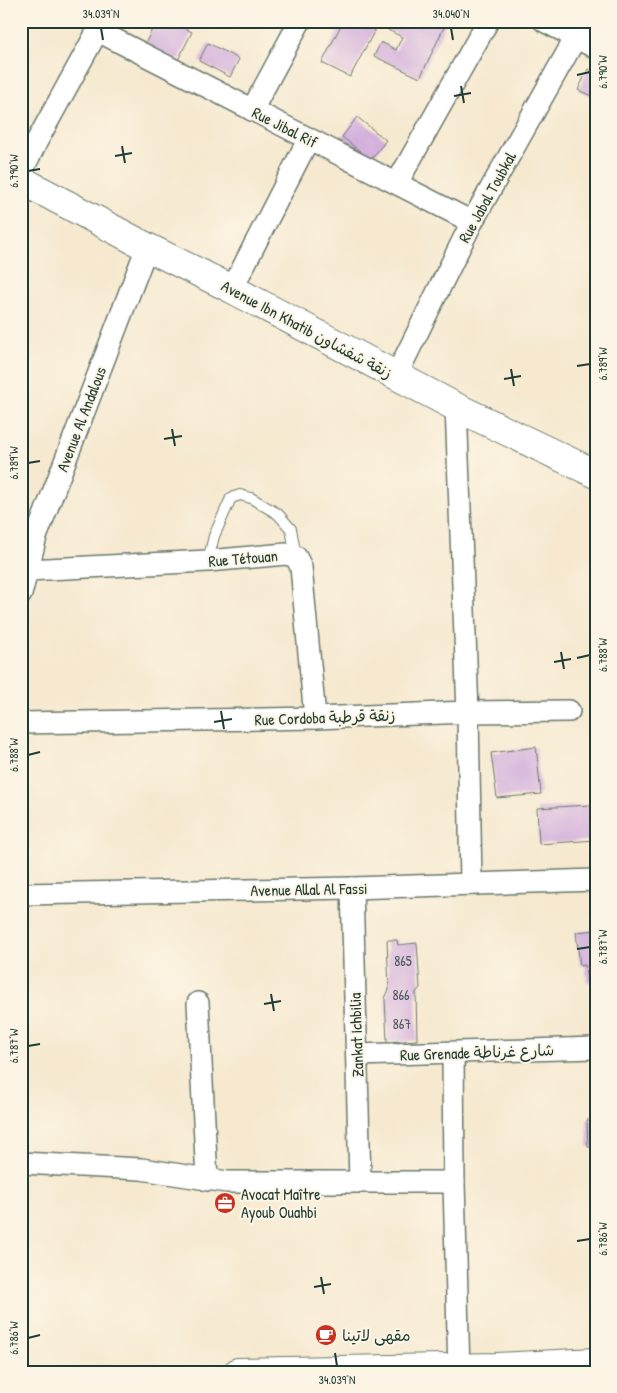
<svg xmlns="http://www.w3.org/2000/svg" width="617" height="1393" font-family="'Patrick Hand','Playpen Sans Arabic',sans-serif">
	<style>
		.building { fill: #d4b1dd }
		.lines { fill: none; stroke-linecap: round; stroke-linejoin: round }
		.lane-casing { stroke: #6a796b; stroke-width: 12 }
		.street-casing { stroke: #6a796b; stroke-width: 24 }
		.secondary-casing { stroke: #6a796b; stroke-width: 30 }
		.lane { stroke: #fff; stroke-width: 10 }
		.street { stroke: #fff; stroke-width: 21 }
		.secondary { stroke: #fff; stroke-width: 28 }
		.ticks { fill: none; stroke: #1f3d34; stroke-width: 2 }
		.labels { text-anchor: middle; stroke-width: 4; stroke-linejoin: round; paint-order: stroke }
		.number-label { font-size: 14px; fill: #4c5a5e }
		.street-label { font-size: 16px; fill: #1f3d34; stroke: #fcf5e5 }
		.poi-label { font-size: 16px; fill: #1f3d34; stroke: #fcf5e5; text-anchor: start }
		.neatline { fill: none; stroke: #1f3d34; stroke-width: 2 }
		.ticks-label { font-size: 12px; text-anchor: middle; fill: #1f3d34 }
	</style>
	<rect width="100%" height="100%" fill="#fcf5e5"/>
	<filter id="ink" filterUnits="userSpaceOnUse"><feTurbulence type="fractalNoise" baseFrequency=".02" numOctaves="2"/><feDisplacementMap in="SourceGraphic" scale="10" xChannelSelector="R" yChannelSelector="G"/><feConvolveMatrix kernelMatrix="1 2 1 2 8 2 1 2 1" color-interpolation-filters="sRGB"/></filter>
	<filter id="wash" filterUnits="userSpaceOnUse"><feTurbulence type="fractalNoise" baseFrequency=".0096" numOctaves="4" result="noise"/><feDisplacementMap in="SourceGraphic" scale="20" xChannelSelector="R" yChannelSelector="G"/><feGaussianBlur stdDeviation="1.12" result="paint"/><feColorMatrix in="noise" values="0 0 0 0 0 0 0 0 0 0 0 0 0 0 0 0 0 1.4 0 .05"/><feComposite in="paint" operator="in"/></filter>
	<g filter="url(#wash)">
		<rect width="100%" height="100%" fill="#f6e9d0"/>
		<g id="blocks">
			<!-- building -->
			<g class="building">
				<path d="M156,21H170L192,32L178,60L145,44Z"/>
				<path d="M343,21H368L377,26L350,77L322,63Z"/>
				<path d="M392,21H447L420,78L374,56L381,42L396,50L402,37L388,30Z"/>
				<path d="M208,43L239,59L230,77L199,61Z"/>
				<path d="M588,69L596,73V98L578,90Z"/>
				<path d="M357,117L386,140L371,160L342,137Z"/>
				<path d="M536,747L541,794L497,798L491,753Z"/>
				<path d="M591,805L590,807L596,806V840L539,844L537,808Z"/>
				<path d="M596,930V981L587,982L585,965L580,966L576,932Z"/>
				<path d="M387,940H397L398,945L417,943L420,988L416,992L417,1040L387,1042L385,998L389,990Z"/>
				<path d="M587,1120H596V1147H588Z"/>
			</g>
		</g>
	</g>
	<g filter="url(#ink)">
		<use href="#blocks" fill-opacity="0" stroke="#6a796b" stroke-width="1"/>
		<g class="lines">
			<!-- lane casing -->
			<g class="lane-casing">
				<path id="lane" d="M208,561L214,536L231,498L240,495L251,498L278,514L291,529L296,557"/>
			</g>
			<!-- street casing -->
			<g class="street-casing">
				<g id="street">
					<path d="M544,21L596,48"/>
					<path d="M98,31L472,222"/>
					<path d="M252,110L300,21"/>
					<path d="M21,173L37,141L103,21"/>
					<path d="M397,183L488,21"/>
					<path d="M232,289L308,140"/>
					<path d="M396,376L472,222L585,21"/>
					<path d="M456,407L468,712L471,884"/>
					<path d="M27,570L208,561L286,554L296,557L301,567L315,718"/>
					<path d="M21,594L36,537L147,247"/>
					<path d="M21,723L315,718L468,712L569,711"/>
					<path d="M352,888L360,1181"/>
					<path d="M21,894L352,888L596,880"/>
					<path d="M198,1003L207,1180"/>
					<path d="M453,1053L454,1182L459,1372"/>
					<path d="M357,1055L596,1048"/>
					<path d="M21,1163L141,1169L227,1182H454"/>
				</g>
			</g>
			<!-- secondary casing -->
			<g class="secondary-casing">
				<g id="secondary">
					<path d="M21,180L147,247L232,289L456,407L596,474"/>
					<path d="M238,1372L496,1367L596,1362"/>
				</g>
			</g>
			<!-- lane -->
			<use href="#lane" class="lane"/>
			<!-- street -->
			<use href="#street" class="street"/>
			<!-- secondary -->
			<use href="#secondary" class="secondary"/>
		</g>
	</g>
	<!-- ticks -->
	<path class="ticks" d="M101,28L103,40M451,28L453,40M577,75L590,72M461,86L464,103M454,96L471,93M122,146L125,163M115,156L132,153M28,171L40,169M577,366L590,364M511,369L514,386M504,379L521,376M172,429L175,446M164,439L182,436M28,463L40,461M561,652L564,669M577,658L590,655M554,662L571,659M221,711L224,729M214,722L232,719M28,755L40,752M577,949L590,947M271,994L274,1011M264,1004L281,1001M28,1046L40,1044M577,1241L590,1239M321,1277L324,1294M314,1287L331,1284M28,1338L40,1335M335,1353L337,1366"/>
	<!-- icons -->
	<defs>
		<g id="office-disc" transform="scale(1.125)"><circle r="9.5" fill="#c8321e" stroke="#fcf5e5"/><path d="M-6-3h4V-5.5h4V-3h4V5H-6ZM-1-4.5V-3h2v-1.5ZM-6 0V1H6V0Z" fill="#fff"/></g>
		<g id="cafe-disc" transform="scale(1.125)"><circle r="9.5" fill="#c8321e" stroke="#fcf5e5"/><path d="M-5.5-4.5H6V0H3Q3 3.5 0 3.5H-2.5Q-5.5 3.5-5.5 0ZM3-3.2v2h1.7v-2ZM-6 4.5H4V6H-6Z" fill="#fff"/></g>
	</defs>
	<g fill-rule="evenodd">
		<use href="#office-disc" x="225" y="1203"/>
		<use href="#cafe-disc" x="326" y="1335"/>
	</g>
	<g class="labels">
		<!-- number labels -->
		<g class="number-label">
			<text x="403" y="966">865</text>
			<text x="401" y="1000">866</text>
			<text x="402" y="1029">867</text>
		</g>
		<!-- street labels -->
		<g class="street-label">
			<text transform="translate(285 127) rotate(27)" y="6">Rue Jibal Rif</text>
			<text transform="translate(487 197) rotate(-61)" y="6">Rue Jabal Toubkal</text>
			<text transform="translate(307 329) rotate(28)" y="6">Avenue Ibn Khatib زنقة شفشاون</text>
			<text transform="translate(81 419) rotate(-69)" y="6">Avenue Al Andalous</text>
			<text transform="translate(243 558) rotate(-5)" y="6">Rue Tétouan</text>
			<text transform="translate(325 717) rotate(-2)" y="6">Rue Cordoba زنقة قرطبة</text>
			<text transform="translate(309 889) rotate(-1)" y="6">Avenue Allal Al Fassi</text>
			<text transform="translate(356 1035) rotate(-92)" y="6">Zankat Ichbilia</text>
			<text transform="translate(477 1052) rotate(-2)" y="6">Rue Grenade شارع غرناطة</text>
		</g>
		<!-- poi labels -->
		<g class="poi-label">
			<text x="241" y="1200">Avocat Maître<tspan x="241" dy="18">Ayoub Ouahbi</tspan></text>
			<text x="342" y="1341">مقهى لاتينا</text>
		</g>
	</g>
	<!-- margin -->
	<rect width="617" height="1393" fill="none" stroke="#fcf5e5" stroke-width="55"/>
	<rect x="28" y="28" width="562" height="1338" class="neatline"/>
	<g class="ticks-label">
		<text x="101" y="18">34.039°N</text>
		<text x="451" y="18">34.040°N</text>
		<text transform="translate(603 72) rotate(-90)" y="4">6.790°W</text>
		<text transform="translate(14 171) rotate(-90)" y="4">6.790°W</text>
		<text transform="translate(603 364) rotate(-90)" y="4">6.789°W</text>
		<text transform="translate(14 463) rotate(-90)" y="4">6.789°W</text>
		<text transform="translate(603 655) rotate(-90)" y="4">6.788°W</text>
		<text transform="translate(14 755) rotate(-90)" y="4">6.788°W</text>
		<text transform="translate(603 947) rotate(-90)" y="4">6.787°W</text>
		<text transform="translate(14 1046) rotate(-90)" y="4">6.787°W</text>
		<text transform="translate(603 1239) rotate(-90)" y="4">6.786°W</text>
		<text transform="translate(14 1338) rotate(-90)" y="4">6.786°W</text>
		<text x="337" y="1384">34.039°N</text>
	</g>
</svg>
